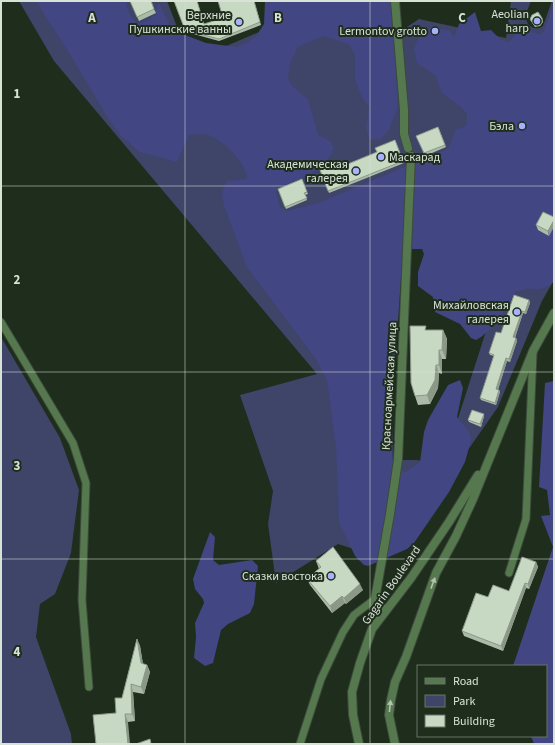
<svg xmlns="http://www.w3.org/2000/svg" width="555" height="745" font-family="'Source Sans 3',sans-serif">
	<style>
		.green { fill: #3f4469; fill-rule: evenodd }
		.forest { fill: #424683 }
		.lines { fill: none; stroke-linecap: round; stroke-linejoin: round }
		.service-casing { stroke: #3c4a3a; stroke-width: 9 }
		.minor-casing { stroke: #3c4a3a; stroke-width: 10 }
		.service { stroke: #56784f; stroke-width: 7 }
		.minor { stroke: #56784f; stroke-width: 8 }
		.wall { fill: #abbba8 }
		.shaded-wall { fill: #8b9888 }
		.building { fill: #c7d9c3; stroke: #8b9888 }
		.oneway { fill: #b2c2ae }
		.grid { fill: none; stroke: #d9e2d7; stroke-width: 1; stroke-opacity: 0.55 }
		.poi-dot { fill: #a7b1fc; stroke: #1e2d1c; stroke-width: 1.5 }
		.labels { text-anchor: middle; stroke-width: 4; stroke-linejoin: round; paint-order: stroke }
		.poi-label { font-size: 12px; fill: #d9e2d7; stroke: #1e2d1c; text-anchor: end }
		.street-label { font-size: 12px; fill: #d9e2d7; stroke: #1e2d1c }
		.grid-label { font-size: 13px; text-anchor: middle; font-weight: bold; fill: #d9e2d7; stroke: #1e2d1c; stroke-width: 4; stroke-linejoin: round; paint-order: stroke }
	</style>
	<rect width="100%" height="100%" fill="#1e2d1c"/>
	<!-- green -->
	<g class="green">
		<path d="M19,1H167L181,37L210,53L266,29L387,40L419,19L506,38L511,1H531C529,6 526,13 526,18C527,27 536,31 543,26L552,1H554V280L542,301L498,407L433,500L385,559L338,544L276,583L268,524L273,491L240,395L317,374L54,61ZM391,221L514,244L443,465L417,460H383Z"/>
		<path d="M1,337L60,438L79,490L71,553L55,594L40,604L36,637L71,734L72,744H1Z"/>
	</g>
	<!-- forest -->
	<g class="forest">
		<path d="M36,1H127C125,10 132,17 137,24L146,21L157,14L155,11L159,3L172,30L206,43L236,47L245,44L256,36L264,24L265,1H392L398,106L389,130L380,139L370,140L366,128L369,107L361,95L355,79V55L349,44L323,36L298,47L290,63L288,77L291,85L308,99L318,135L330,141L334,148C325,172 300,178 278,188L276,192L280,207L287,211L318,203L448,149L456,129L464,127L467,123V114L461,107L442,93L436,76L417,63L414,49L420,34L432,27L450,31L454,37L459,24L475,12L481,31L491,30L501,40L509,42L522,26C528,31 533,33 541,34L544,31L554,2V281C545,292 536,288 524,289C521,290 518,291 515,292C505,310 494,330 476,340L471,338L460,324L435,312L433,297L418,286V272L424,254L422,249H413L406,254L402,263L392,411L393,469L406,472L420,462L424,432L428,420L448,385L460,380L463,388L457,417L469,432L471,440L465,462L449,492L414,543L407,549L368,566L364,565L355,556L339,522L336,447L327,380L315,358L247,267L224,206L222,194L225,184L228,181L246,179L247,175C241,158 223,139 205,134C201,133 194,135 189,135L177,162L140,152L122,137L106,115L71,56Z"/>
		<path d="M554,381V744H534L531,736H546V666H513L553,547L541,516L550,515L547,490L539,487L545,383Z"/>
		<path d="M210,532L215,537L213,560L219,565L252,560L258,566L254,604L250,613L228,624L221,630L213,663L205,666L194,658L196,637L195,623L204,603L203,599L195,589L193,579Z"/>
	</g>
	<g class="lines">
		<!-- service casing -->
		<g class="service-casing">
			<g id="service">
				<path d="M1,322L73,443L86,483L82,600L89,687"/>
				<path d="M509,573L526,519L533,353"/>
				<path d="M300,744L321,679L343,632L354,615L375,599"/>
			</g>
		</g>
		<!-- minor casing -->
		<g class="minor-casing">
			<g id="minor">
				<path d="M395,1L404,110V134L408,148"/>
				<path d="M386,610L376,602L375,599L390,514L398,460L411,156"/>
				<path d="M359,744L353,715L352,692L360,663L372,629L411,578L449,522L478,475"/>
				<path d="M395,744L389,715L391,700L395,682L406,657L436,573L456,536L473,499L533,351L554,313"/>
			</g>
		</g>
		<!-- service -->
		<use href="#service" class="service"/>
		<!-- minor -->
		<use href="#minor" class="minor"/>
	</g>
	<!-- wall -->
	<g class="wall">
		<path d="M130,1L154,9L156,13L139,21Z"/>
		<path d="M174,1H199H197L204,24L223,18L254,1L261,25L219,41L186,32Z"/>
		<path d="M542,18L543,22L540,26L535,27L531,21L530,19Z"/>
		<path d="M438,127L446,147L425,156L416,136Z"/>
		<path d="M395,140L404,163L329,193L320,170L343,166L377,152Z"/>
		<path d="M302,179L308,194L305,195L307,200L286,209L278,189Z"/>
		<path d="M543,212L549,236L538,230L536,225Z"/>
		<path d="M529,300L530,303L526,314L523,313L515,338H516L517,341L510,362L507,361L498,390H499L500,392L496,405L481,400L480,398L494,356L490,355L489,353L501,333Z"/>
		<path d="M427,330H443L447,339L446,359H442V374L439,373L438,388L430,404L418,405L415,396Z"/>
		<path d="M484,414V416L481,427L469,422L468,420Z"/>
		<path d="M316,561L363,590L346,604L345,603L332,613L310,585L307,579L319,569Z"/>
		<path d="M536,562L538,567L529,589L526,588L503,651L464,636L462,631L488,597L509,591Z"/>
		<path d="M137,639L140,646L143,664L147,665L150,672L144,694L133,692L135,721L128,722L116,713L122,698Z"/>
	</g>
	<!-- shaded-wall -->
	<g class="shaded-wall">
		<path d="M542,18L543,22L540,26L539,24Z"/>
		<path d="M554,220V227L549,236L548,231Z"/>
		<path d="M529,300L530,303L526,314L525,312Z"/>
		<path d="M522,311L523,313L514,340L513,337Z"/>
		<path d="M443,330L447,339L446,359L442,350Z"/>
		<path d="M516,338L517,341L510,362L509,359Z"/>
		<path d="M439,350L442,359V374L439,365Z"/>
		<path d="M506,358L507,361L497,391L496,389Z"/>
		<path d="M436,365L439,373L438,388L430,404L427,395Z"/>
		<path d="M499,390L500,392L496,405L495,403Z"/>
		<path d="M484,414V416L481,427L480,424Z"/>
		<path d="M536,562L538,567L529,589L528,584Z"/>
		<path d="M525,583L526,588L503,651L501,646Z"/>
		<path d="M360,584L363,590L346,604L344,598Z"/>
		<path d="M342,596L345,603L332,613L330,606Z"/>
		<path d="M137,639L140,646L144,671L141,663Z"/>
		<path d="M147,665L150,672L144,694L141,687Z"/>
		<path d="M131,684L133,692L135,721L132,714Z"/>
		<path d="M125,714L128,722L130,744H128Z"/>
	</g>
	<!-- building -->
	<g class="building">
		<path d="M130,1H151L154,9L137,17Z"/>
		<path d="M174,1H197L204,24L223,18L218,1H254L260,22L219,39L185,30Z"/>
		<path d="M538,12L542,18V20L539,24L534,25L530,19L532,15Z"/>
		<path d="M438,127L445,145L424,153L416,136Z"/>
		<path d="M395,140L403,161L328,191L320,170L341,162L343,166L377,152L375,148Z"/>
		<path d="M302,179L307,192L304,193L307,198L285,207L278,189Z"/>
		<path d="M543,212L554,217V220L548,231L536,225Z"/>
		<path d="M514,295L529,300L525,312L522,311L513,337L516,338L509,359L506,358L496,389L499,390L495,403L480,398L494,355L489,353L496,332L501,333Z"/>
		<path d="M410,326H426L425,330H443L442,350H439V365H436L435,380L427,395L415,396L411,383Z"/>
		<path d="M472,410L484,414L480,424L468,420Z"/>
		<path d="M333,547L360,584L344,598L342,596L330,606L307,579L321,567L316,561Z"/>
		<path d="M522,557L536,562L528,584L525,583L501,646L462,631L476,593L488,597L493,585L509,591Z"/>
		<path d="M137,639L141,663L147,665L141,687L131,684L132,714H125L128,744H96L93,715L116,713L115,698H122Z"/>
		<path d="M150,739L151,744H136Z"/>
	</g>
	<!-- one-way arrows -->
	<defs><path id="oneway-solid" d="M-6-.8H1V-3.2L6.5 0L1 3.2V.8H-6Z"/></defs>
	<g class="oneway">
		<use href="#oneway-solid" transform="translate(433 583) rotate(-70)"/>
		<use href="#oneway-solid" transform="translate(390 706) rotate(-84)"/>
	</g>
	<!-- grid -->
	<path class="grid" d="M185,1V744M370,1V744M1,186H554M1,372H554M1,559H554"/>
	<!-- markers -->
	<g class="poi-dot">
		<circle cx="537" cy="21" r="4"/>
		<circle cx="239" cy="22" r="4"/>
		<circle cx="435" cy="31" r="4"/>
		<circle cx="522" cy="126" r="4"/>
		<circle cx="381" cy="157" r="4"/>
		<circle cx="356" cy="171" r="4"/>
		<circle cx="517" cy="312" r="4"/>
		<circle cx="331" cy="576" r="4"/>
	</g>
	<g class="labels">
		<!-- poi labels -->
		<g class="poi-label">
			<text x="529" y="18">Aeolian<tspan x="529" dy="14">harp</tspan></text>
			<text x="231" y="19">Верхние<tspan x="231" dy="14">Пушкинские ванны</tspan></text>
			<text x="427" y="35">Lermontov grotto</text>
			<text x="514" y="130">Бэла</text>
			<text x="389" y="161" text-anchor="start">Маскарад</text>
			<text x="348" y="168">Академическая<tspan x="348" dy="14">галерея</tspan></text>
			<text x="509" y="309">Михайловская<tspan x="509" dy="14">галерея</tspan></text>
			<text x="323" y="580">Сказки востока</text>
		</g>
		<!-- street labels -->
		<g class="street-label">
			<text transform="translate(389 386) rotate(-87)" y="4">Красноармейская улица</text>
			<text transform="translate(391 585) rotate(-55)" y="4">Gagarin Boulevard</text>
		</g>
	</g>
	<g class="grid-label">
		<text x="92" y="22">A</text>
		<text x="278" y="22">B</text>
		<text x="462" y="22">C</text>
		<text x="17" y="98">1</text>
		<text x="17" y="284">2</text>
		<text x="17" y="470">3</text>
		<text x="17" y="656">4</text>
	</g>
	<!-- border -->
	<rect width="555" height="745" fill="none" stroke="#d9e2d7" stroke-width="4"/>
	<!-- legend -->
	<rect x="417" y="665" width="130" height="72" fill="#1e2d1c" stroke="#697567"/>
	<rect x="425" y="678" width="20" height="6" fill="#56784f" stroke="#697567"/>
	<text x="453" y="685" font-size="12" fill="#d9e2d7">Road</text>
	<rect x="425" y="695" width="20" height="12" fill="#3f4469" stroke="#697567"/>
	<text x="453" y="705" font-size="12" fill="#d9e2d7">Park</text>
	<rect x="425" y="715" width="20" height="12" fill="#c7d9c3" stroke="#697567"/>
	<text x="453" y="725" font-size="12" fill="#d9e2d7">Building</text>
</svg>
